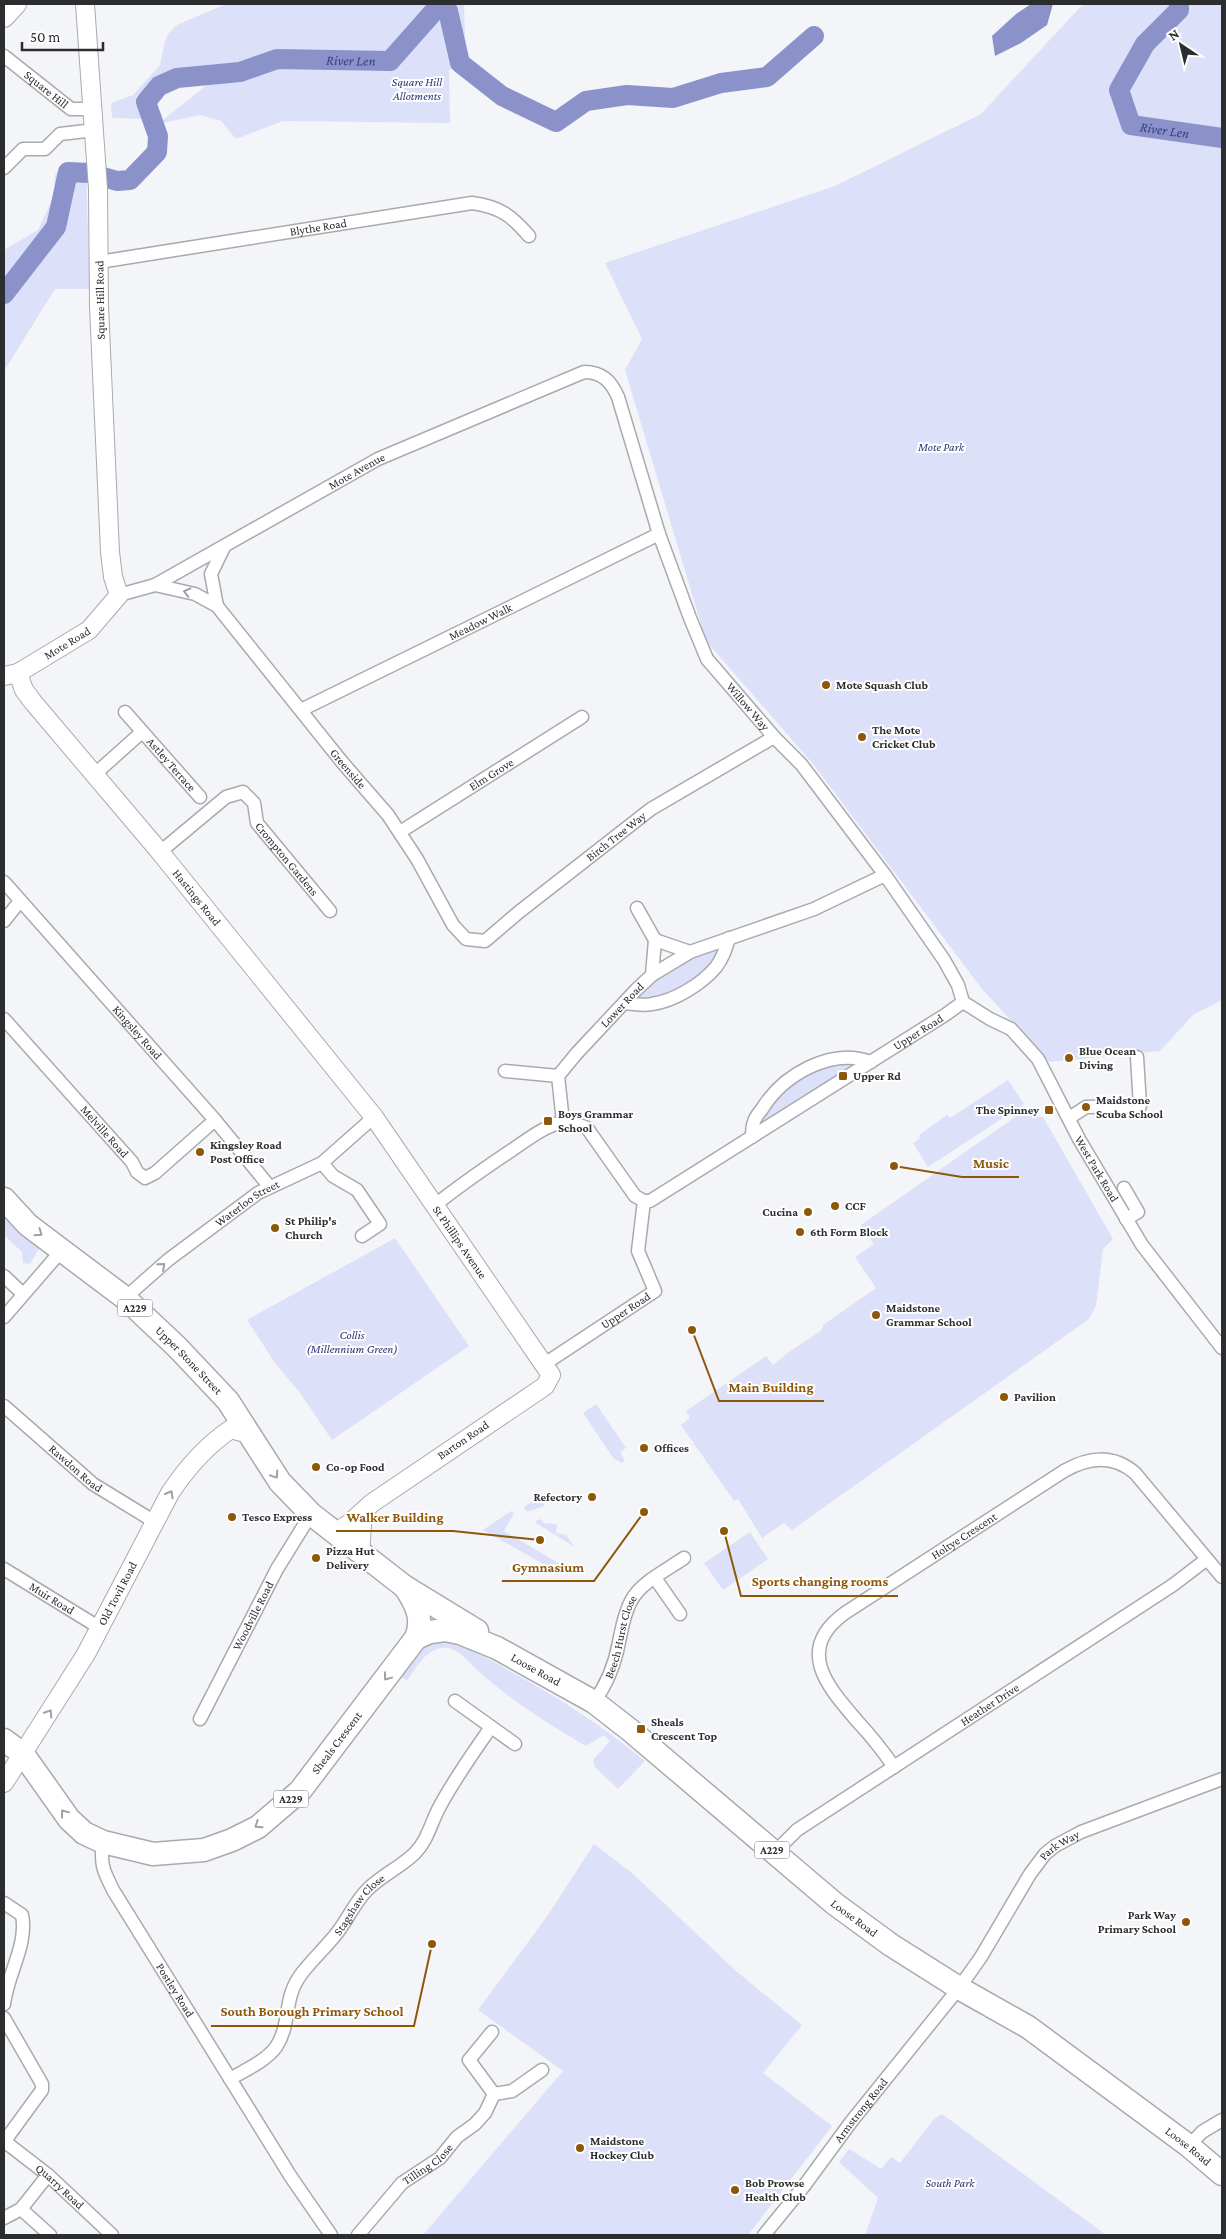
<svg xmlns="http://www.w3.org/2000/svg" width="1226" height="2239" font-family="'Crimson Pro',serif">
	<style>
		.green { fill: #dce1f9 }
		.water { fill: #8b92ca }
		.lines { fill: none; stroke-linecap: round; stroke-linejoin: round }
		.river { stroke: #8b92ca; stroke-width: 20 }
		.street-casing { stroke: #a9aaad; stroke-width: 15 }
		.secondary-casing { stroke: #a9aaad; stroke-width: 20 }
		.primary-casing { stroke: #a9aaad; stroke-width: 22 }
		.highway-casing { stroke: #a9aaad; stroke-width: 25 }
		.street { stroke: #fff; stroke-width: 12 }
		.secondary { stroke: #fff; stroke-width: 18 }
		.primary { stroke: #fff; stroke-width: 20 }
		.highway { stroke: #fff; stroke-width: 22 }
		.oneway { stroke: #a0a0a1 }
		.poi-dot { fill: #8e580b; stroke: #fff; stroke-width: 2 }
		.labels { text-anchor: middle; stroke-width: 4; stroke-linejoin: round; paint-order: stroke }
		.shield { fill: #fff; stroke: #6b6c6d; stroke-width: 1 }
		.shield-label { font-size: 11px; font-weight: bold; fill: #2c2d2e }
		.park-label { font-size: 12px; font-style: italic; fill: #303275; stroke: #fff }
		.street-label { font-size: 12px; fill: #2c2d2e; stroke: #fff }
		.poi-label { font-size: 12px; font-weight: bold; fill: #2c2d2e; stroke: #fff; text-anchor: start }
		.water-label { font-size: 14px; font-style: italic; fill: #3b3e82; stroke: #fff }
		.leader { fill: none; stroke: #8e580b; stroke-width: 2 }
		.callout-dot { fill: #8e580b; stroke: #fff; stroke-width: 2 }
		.callout-label { font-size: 14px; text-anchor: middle; font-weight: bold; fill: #8e580b; stroke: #fff; stroke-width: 4; stroke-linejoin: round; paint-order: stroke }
	</style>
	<rect width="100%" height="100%" fill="#f4f5f8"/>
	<!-- green -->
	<g class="green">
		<path d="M226,4H464L466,62L449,70L450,123L283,121L236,139L221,121L200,115L158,124L208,84L253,71L210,69L158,83L143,98L148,119L112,118L111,103L133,95L160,65L164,45L168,34L177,25Z"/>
		<path d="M1083,4L1222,5V1000L1193,1015L1160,1051L1049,1062L982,989L813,764L706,641L625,370L642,339L605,263L835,186L981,114Z"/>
		<path d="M63,163L86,172L90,289H55L4,371V250L38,230L54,196L55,175Z"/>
		<path d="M714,949L718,951C716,971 659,1000 640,999C645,979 696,956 714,949Z"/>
		<path d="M850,1062L852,1065L837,1075L838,1078L763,1124L759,1122L785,1087L818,1068Z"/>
		<path d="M1008,1080L1024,1104L928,1167L913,1143L920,1138L919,1135L947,1115L950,1118Z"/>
		<path d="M1018,1115L1043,1117L1113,1239L1103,1249L1096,1305L1089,1319L792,1530L784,1523L762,1538L738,1499L734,1501L681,1425L690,1418L686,1411L766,1356L773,1365L789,1352L822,1330L823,1325L876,1288L855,1257L874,1244L861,1225Z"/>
		<path d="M4,1213L40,1247L30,1264L23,1263L22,1252L4,1235Z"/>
		<path d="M395,1238L469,1346L332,1440L300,1393L275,1363L247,1320Z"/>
		<path d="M596,1404L626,1448L620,1452L625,1461L622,1463L614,1459L583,1413Z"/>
		<path d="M543,1494L544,1506L527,1512L524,1507Z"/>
		<path d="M511,1511L514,1513L504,1531L565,1567L561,1574L483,1530Z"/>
		<path d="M541,1519L544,1523L557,1524L556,1533L566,1535L575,1547L536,1523L535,1521Z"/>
		<path d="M750,1532L768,1559L723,1590L704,1563Z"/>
		<path d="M442,1641C465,1644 487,1658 508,1670C559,1698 600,1724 645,1761L618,1789L595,1767L593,1760L610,1741L604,1735L586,1746C547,1723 510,1700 476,1669C467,1660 456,1646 442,1648C425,1650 416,1668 407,1681L399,1675C413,1657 418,1645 442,1641Z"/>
		<path d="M594,1844L632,1873L736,1971L802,2025L763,2073L832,2126L748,2235H423L563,2071L478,2010L548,1915Z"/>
		<path d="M942,2114L1106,2235H865L878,2198L839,2162L849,2149L881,2169L891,2157L900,2163L934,2119Z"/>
	</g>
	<!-- water -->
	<path class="water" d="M1031,4H1053L1047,25L1021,43L995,56L992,36L1016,14Z"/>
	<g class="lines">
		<!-- river -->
		<g class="river">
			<path id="s1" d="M1179,4V10L1145,44L1119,90L1131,125L1222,138"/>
			<path id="s2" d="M4,294L56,227L68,172L90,173L117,181L130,180L157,152L158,136L146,102L159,86L177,78L240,72L277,59L390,61L436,9L448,11L460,63L502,96L556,122L586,101L627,95L673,98L721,83L767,77L814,36"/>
		</g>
		<!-- street casing -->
		<g class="street-casing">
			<g id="street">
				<path id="s3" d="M4,56L71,109H93"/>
				<path d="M4,168L23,149H45L60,134L95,130"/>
				<path id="s4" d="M99,262L472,203C500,207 511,215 529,236"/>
				<path id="s5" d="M155,585L195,594L217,606L342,762L388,815L417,859L453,925L466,939L485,941L519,912L651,809L774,737"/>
				<path id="s6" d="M119,595L155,585L378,459L584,372C602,372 611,381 618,397L659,534L690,618L707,659L774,737L801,764L885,875L944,960L958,985L963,1002"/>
				<path d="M217,606L211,574L224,547"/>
				<path id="s7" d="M301,710L659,534"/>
				<path id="s8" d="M125,712L200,797"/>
				<path d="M95,774L142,732"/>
				<path id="s9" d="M400,832L582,717"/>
				<path id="s10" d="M160,852L226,797L243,792L254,803L257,823L330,911"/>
				<path id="s11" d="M4,882L215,1120L269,1186"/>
				<path d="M637,908L655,940L652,975"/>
				<path d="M4,921L20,901"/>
				<path d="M655,940L690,952"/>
				<path id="s12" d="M963,1002L990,1019L1011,1029L1038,1059L1079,1139L1142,1245L1222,1348"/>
				<path d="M624,1003C633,1004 643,1006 652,1004C674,1001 702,984 716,967C723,958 726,948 729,938"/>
				<path id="s13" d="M4,1019L132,1162L137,1172L145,1178L155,1173L215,1120"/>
				<path d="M505,1071L558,1076"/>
				<path d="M1069,1118L1086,1107L1140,1106L1137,1057"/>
				<path id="s14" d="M563,1122L558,1076L577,1053L636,990L652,975L690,952L814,909L885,875"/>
				<path d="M752,1137C752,1132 752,1126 754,1122C755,1117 759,1113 762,1109C783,1075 831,1047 871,1062"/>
				<path d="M322,1163L333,1176L357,1190L380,1224L362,1236"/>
				<path d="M1124,1188L1138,1212L1126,1219"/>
				<path id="s15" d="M434,1206C459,1186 485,1168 512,1150C527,1140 543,1127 562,1122C570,1120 579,1125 587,1128L635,1196L644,1201H650L945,1015L963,1002"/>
				<path d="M4,1276L23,1294"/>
				<path id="s16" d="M125,1298L168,1260L258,1193L322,1163L374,1117"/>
				<path d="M4,1317L62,1250"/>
				<path id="s17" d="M543,1365L655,1291L638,1251L644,1201"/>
				<path id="s18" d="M4,1406L93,1484L155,1522"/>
				<path id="s19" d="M4,1569L100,1628"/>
				<path d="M655,1578L680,1614"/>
				<path d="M455,1701L515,1744"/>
				<path id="s20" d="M594,1702C607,1684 615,1664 619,1642C622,1628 624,1614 631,1601C641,1582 667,1570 684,1558"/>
				<path id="s21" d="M200,1719L277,1569L311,1514"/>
				<path id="s22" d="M894,1767C883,1751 871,1736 858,1722C828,1687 794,1650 845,1613L1064,1471C1088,1457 1113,1454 1135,1473L1222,1577"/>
				<path id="s23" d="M103,1842C100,1864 103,1870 113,1890L291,2177L331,2235"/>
				<path id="s24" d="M775,1852L797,1830L1173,1585L1207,1559"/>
				<path d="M4,1903L22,1915C28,1945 7,1975 4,2004"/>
				<path d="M4,2018L42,2084V2090L4,2142"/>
				<path id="s25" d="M230,2079C245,2070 266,2061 276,2047C292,2023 282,1999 302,1973C313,1959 326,1947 337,1933C348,1919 355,1902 367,1890C382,1875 401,1867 415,1853C428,1840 431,1822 440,1806C455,1778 473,1753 491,1727"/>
				<path d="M494,2094L512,2091L542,2070"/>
				<path id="s26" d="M4,2141L48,2175L112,2235"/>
				<path d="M1189,2146L1202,2132L1222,2120"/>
				<path d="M21,2209L50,2235"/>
				<path d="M4,2218L21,2209L48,2175"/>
				<path id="s27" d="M358,2235L402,2183L440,2158L457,2137L475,2124L485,2113L494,2094L469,2060L492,2032"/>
				<path id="s28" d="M764,2235L804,2186L851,2122L959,1988L981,1957L1030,1874L1045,1854L1055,1846L1081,1832L1222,1779"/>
			</g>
		</g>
		<!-- secondary casing -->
		<g class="secondary-casing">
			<g id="secondary">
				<path id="s29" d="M18,673L24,690L33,702L160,852L374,1117L551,1375L545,1386L372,1503L350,1523L335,1533"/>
				<path id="s30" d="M4,676L18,673L89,630L119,595L113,577L110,552L99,306L98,189L85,4"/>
				<path d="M360,1553L363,1512"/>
				<path id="s31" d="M4,1783L86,1654L170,1493C186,1469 207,1445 231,1429L249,1434"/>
			</g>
		</g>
		<!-- primary casing -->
		<g class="primary-casing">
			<path id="primary" d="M4,17L16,4"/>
		</g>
		<!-- highway casing -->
		<g class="highway-casing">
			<g id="highway">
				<path id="s32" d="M4,1199L28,1225L125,1298L177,1347L228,1401L280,1482L311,1514L405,1587L477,1631"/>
				<path id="s33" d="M416,1638L430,1632L445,1630L460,1633L497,1648L594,1702L630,1730L835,1904L891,1945L959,1988L1028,2027L1189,2146L1222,2174"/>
				<path id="s34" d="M4,1740L23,1754L69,1819L84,1833L103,1842L153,1854L204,1850L232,1840L258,1827L300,1791L416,1638C424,1618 416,1604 405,1587"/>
			</g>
		</g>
		<!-- street -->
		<use href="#street" class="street"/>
		<!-- secondary -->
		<use href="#secondary" class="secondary"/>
		<!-- primary -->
		<use href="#primary" class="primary"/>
		<!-- highway -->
		<use href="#highway" class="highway"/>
	</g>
	<!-- one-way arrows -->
	<defs><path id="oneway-chevron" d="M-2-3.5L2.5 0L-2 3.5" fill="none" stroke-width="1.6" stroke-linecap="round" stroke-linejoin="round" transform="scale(1.25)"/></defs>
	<g class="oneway">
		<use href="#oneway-chevron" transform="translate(187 592) rotate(-166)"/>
		<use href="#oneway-chevron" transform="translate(39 1233) rotate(35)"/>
		<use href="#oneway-chevron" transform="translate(162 1266) rotate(-41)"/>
		<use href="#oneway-chevron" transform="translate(275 1475) rotate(56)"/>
		<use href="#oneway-chevron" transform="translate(170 1494) rotate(-60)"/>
		<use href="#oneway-chevron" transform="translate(387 1677) rotate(127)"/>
		<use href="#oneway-chevron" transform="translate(49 1713) rotate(-57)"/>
		<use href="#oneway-chevron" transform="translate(64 1813) rotate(-127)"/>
		<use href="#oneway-chevron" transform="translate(258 1825) rotate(146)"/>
	</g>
	<!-- markers -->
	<g class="poi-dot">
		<circle cx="826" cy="685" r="5"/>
		<circle cx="862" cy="737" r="5"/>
		<circle cx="1069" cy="1058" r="5"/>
		<rect x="838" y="1071" width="10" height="10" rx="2.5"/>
		<circle cx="1086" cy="1107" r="5"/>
		<rect x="1044" y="1105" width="10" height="10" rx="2.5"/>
		<rect x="543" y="1116" width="10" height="10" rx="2.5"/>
		<circle cx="200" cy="1152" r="5"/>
		<circle cx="835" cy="1206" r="5"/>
		<circle cx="808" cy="1212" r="5"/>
		<circle cx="275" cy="1228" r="5"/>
		<circle cx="800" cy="1232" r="5"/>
		<circle cx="876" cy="1315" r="5"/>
		<circle cx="1004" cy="1397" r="5"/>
		<circle cx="644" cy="1448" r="5"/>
		<circle cx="316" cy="1467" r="5"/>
		<circle cx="592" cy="1497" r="5"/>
		<circle cx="232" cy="1517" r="5"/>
		<circle cx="316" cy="1558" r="5"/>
		<rect x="636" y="1724" width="10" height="10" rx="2.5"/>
		<circle cx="1186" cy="1922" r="5"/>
		<circle cx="580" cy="2148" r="5"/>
		<circle cx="735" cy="2190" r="5"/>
	</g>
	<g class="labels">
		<!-- shield labels -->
		<g class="shield">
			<rect x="117.5" y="1299.5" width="35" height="17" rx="4"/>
			<rect x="273.5" y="1790.5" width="35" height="17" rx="4"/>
			<rect x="754.5" y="1841.5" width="35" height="17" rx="4"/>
		</g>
		<g class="shield-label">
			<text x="135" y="1312">A229</text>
			<text x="291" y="1803">A229</text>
			<text x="772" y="1854">A229</text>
		</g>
		<!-- park labels -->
		<g class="park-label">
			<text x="417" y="86">Square Hill<tspan x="417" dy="14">Allotments</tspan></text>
			<text x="941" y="451">Mote Park</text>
			<text x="352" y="1339">Collis<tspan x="352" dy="14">(Millennium Green)</tspan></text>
			<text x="950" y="2187">South Park</text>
		</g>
		<!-- street labels -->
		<g class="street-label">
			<text dy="4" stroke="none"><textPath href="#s3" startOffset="54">Square Hill</textPath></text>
			<text dy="4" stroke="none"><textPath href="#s4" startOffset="222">Blythe Road</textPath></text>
			<text transform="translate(100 300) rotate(-91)" y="4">Square Hill Road</text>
			<text dy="4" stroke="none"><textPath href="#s6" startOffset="269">Mote Avenue</textPath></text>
			<text dy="4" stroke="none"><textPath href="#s7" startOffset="200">Meadow Walk</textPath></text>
			<text dy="4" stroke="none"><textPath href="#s30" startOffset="72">Mote Road</textPath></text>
			<text dy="4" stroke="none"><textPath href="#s6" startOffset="902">Willow Way</textPath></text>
			<text dy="4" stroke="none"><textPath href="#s8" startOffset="70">Astley Terrace</textPath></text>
			<text dy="4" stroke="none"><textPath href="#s5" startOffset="275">Greenside</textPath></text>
			<text dy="4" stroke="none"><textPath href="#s9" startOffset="108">Elm Grove</textPath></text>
			<text dy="4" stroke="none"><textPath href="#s5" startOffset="670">Birch Tree Way</textPath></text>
			<text dy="4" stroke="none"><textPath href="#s10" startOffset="186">Crompton Gardens</textPath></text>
			<text dy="4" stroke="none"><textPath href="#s29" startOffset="288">Hastings Road</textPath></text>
			<text dy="4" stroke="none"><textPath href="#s14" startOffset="142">Lower Road</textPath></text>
			<text dy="4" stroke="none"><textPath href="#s15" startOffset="596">Upper Road</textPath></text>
			<text dy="4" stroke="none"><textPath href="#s11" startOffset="201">Kingsley Road</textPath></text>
			<text dy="4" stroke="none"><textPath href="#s13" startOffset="151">Melville Road</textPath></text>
			<text dy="4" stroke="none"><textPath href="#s12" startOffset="220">West Park Road</textPath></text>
			<text dy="4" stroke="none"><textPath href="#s16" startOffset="155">Waterloo Street</textPath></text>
			<text dy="4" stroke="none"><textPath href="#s29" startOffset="722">St Phillips Avenue</textPath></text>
			<text dy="4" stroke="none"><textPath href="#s17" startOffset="99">Upper Road</textPath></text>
			<text dy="4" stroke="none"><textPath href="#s32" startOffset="246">Upper Stone Street</textPath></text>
			<text transform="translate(463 1440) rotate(-34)" y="4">Barton Road</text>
			<text dy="4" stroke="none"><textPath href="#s18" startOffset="95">Rawdon Road</textPath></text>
			<text dy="4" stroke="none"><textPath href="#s22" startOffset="330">Holtye Crescent</textPath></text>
			<text dy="4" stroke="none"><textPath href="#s31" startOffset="221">Old Tovil Road</textPath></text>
			<text dy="4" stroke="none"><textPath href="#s19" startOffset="56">Muir Road</textPath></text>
			<text dy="4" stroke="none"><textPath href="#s21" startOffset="116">Woodville Road</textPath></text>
			<text dy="4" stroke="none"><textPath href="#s20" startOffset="71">Beech Hurst Close</textPath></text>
			<text dy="4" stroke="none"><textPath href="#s33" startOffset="130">Loose Road</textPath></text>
			<text dy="4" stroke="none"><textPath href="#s24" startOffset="261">Heather Drive</textPath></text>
			<text dy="4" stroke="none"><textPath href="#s34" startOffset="422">Sheals Crescent</textPath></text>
			<text dy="4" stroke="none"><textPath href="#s28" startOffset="491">Park Way</textPath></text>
			<text dy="4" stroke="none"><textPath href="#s25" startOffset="225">Stagshaw Close</textPath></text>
			<text dy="4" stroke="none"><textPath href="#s33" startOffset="535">Loose Road</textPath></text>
			<text dy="4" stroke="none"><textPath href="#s23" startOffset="168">Postley Road</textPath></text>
			<text dy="4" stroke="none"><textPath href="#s28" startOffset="158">Armstrong Road</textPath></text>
			<text dy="4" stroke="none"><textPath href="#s33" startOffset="940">Loose Road</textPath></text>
			<text dy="4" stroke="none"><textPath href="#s27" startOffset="100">Tilling Close</textPath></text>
			<text dy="4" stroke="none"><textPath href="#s26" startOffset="72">Quarry Road</textPath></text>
		</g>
		<!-- poi labels -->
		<g class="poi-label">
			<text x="836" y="689">Mote Squash Club</text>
			<text x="872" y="734">The Mote<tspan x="872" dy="14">Cricket Club</tspan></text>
			<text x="1079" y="1055">Blue Ocean<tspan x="1079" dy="14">Diving</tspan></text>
			<text x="853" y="1080">Upper Rd</text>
			<text x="1096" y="1104">Maidstone<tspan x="1096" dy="14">Scuba School</tspan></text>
			<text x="1039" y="1114" text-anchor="end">The Spinney</text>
			<text x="558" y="1118">Boys Grammar<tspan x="558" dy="14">School</tspan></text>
			<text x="210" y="1149">Kingsley Road<tspan x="210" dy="14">Post Office</tspan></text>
			<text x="845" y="1210">CCF</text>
			<text x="798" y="1216" text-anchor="end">Cucina</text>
			<text x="285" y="1225">St Philip's<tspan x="285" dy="14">Church</tspan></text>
			<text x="810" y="1236">6th Form Block</text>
			<text x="886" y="1312">Maidstone<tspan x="886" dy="14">Grammar School</tspan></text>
			<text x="1014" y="1401">Pavilion</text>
			<text x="654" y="1452">Offices</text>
			<text x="326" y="1471">Co-op Food</text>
			<text x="582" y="1501" text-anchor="end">Refectory</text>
			<text x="242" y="1521">Tesco Express</text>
			<text x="326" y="1555">Pizza Hut<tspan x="326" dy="14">Delivery</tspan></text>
			<text x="651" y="1726">Sheals<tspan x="651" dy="14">Crescent Top</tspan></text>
			<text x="1176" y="1919" text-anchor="end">Park Way<tspan x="1176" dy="14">Primary School</tspan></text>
			<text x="590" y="2145">Maidstone<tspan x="590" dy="14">Hockey Club</tspan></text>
			<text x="745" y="2187">Bob Prowse<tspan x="745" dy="14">Health Club</tspan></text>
		</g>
		<!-- water labels -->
		<g class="water-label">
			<text dy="5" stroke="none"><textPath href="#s2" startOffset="512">River Len</textPath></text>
			<text dy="5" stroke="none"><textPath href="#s1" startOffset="178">River Len</textPath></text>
		</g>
	</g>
	<!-- callouts -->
	<path class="leader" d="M894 1166L962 1177H1019M692 1330L719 1401H824M540 1540L453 1531H336M644 1512L594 1581H502M724 1531L741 1596H898M432 1944L414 2026H211"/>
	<g class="callout-dot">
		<circle cx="894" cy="1166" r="5"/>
		<circle cx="692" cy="1330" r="5"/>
		<circle cx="540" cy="1540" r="5"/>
		<circle cx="644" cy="1512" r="5"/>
		<circle cx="724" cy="1531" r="5"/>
		<circle cx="432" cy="1944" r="5"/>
	</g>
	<g class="callout-label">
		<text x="991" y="1168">Music</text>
		<text x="771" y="1392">Main Building</text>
		<text x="395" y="1522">Walker Building</text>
		<text x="548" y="1572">Gymnasium</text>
		<text x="820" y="1586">Sports changing rooms</text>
		<text x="312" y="2016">South Borough Primary School</text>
	</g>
	<!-- border -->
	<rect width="1226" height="2239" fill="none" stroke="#2c2d2e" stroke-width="10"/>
	<!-- north arrow -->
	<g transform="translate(1181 45) rotate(325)" stroke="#ffffff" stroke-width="4" paint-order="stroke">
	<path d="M0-4L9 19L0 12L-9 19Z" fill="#2c2d2e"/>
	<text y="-8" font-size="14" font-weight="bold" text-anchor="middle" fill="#2c2d2e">N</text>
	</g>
	<!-- scale -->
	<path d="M22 42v8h81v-8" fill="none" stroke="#2c2d2e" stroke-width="2.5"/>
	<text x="30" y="42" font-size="15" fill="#2c2d2e" stroke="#ffffff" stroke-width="4" paint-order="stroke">50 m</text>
</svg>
